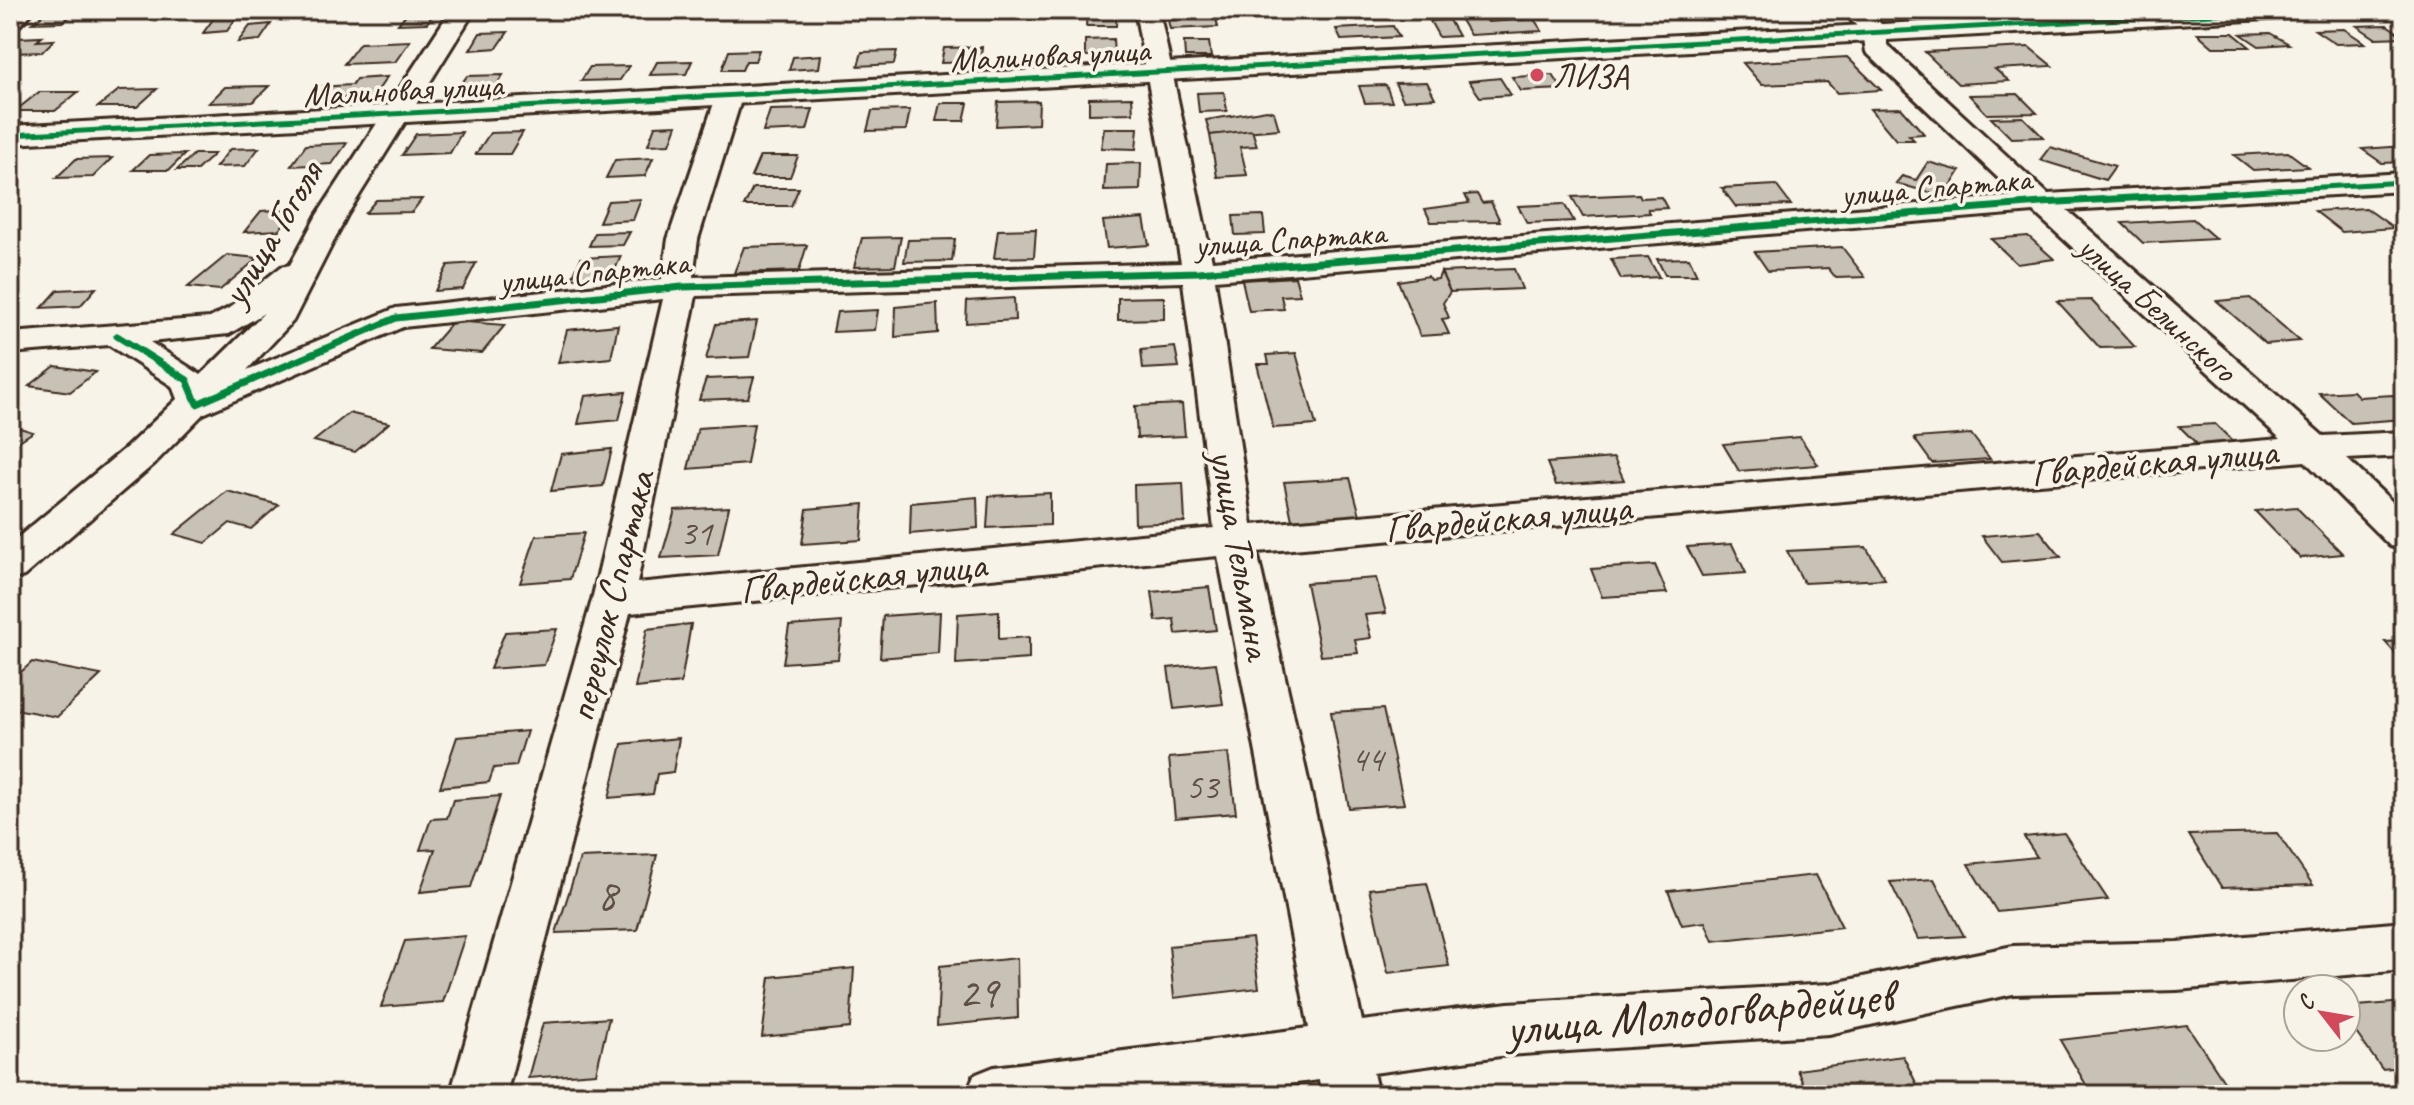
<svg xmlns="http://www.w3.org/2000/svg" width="2414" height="1105" font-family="Caveat,sans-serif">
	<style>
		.building { fill: #c8c1b6; stroke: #3b2a1e; stroke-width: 2 }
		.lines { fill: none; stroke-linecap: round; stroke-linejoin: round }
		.minor-casing { stroke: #3b2a1e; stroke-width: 6 }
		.tertiary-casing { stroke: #3b2a1e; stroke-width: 6 }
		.minor { fill: #f7f3e8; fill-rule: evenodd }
		.tertiary { fill: #f7f3e8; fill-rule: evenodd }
		.cycleway-far1-casing { stroke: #f7f3e8; stroke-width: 8 }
		.cycleway-casing { stroke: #f7f3e8; stroke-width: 11 }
		.cycleway-far1 { stroke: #00873e; stroke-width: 5 }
		.cycleway { stroke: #00873e; stroke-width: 7 }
		.poi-dot { fill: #d1495b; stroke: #f7f3e8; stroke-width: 3 }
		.labels { text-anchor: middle; stroke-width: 7; stroke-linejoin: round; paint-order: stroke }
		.far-street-label { font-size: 34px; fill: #3b2a1e; stroke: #f7f3e8 }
		.far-poi-label { font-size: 34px; fill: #3b2a1e; stroke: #f7f3e8; text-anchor: start }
		.number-label { font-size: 36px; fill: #5e5044 }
		.street-label { font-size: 40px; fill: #3b2a1e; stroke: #f7f3e8 }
		.near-number-label { font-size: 44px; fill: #5e5044 }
		.near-street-label { font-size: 48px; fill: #3b2a1e; stroke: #f7f3e8 }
	</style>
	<rect width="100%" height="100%" fill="#f7f3e8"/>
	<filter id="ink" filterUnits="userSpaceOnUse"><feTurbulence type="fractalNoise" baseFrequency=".0125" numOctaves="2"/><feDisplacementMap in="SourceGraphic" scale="16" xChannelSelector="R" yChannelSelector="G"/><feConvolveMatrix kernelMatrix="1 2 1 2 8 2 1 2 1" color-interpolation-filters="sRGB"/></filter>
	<g filter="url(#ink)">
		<!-- building -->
		<g class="building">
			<path d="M49,10H78L63,22L32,23Z"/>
			<path d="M495,10H521L516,18L489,19Z"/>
			<path d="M1174,10H1214L1218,27L1170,29L1168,20H1175Z"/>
			<path d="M1481,11L1488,22L1534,19L1542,31L1470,35L1456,12Z"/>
			<path d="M435,12L427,23L398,24L407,13Z"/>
			<path d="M1117,12L1116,26H1086L1087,13Z"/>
			<path d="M237,17L227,31L203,33L214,18Z"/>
			<path d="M1449,20L1458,36L1439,37L1430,21Z"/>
			<path d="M271,24L260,40L238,42L250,26Z"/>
			<path d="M2387,25L2404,37L2375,38L2357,26Z"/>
			<path d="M1393,26L1399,37L1341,40L1336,29Z"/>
			<path d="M2344,29L2365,43L2336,44L2315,30Z"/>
			<path d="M508,32L497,48L470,50L480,33Z"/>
			<path d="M2197,33H2233L2250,47H2213Z"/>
			<path d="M2270,33L2289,44L2259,46L2241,34Z"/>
			<path d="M42,37L37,41L54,40L42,52L10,53V45L18,38Z"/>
			<path d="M1113,39L1114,55L1085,56V40Z"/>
			<path d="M410,41L395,62L344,64L360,43Z"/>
			<path d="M1184,42H1209L1211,57H1185Z"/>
			<path d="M982,47L980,62L941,63L944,48Z"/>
			<path d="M2029,47L2052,66L1995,69L2009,81L1958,84L1925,52Z"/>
			<path d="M759,50L755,61H746L742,70H722L729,51Z"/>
			<path d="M897,51L894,64L858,66L862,52Z"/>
			<path d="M821,55L819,68L789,70L793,57Z"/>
			<path d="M1847,57L1881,90L1837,93L1827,82L1762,85L1743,63Z"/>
			<path d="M692,61L686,74L650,75L657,62Z"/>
			<path d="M629,66L620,80L581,81L590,67Z"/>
			<path d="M503,75L494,89L457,90L467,76Z"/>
			<path d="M1553,75L1562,89L1521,91L1512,77Z"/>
			<path d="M387,77L374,96L306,100L316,87L352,85L356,79Z"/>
			<path d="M1500,78L1511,95L1480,97L1469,81Z"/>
			<path d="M1427,82L1435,98L1403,100L1395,83Z"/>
			<path d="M1386,85L1392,102L1365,103L1359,86Z"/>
			<path d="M269,86L253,102L209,103L225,87Z"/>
			<path d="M157,89L137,107H98L119,90Z"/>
			<path d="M39,92H78L55,111H15Z"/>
			<path d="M1224,92L1227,111L1199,112L1197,93Z"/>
			<path d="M2018,94L2037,113L1987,114L1969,95Z"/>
			<path d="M1132,97L1133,113L1089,114V98Z"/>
			<path d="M1039,101L1038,124L996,126L998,102Z"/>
			<path d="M940,103H968L964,121H936Z"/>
			<path d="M1901,108L1924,134L1909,135L1914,140H1896L1870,109Z"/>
			<path d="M813,109L807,130L763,132L770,110Z"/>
			<path d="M910,110L906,130L867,131L872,111Z"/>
			<path d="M1267,110L1274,112L1279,129L1210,135L1206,120Z"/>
			<path d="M2023,117L2043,137L2011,138L1991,118Z"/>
			<path d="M677,125L670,144L648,145L655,126Z"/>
			<path d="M1104,128H1138L1136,149L1101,148Z"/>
			<path d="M1252,130L1257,146L1240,147L1247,175L1217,177L1210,135Z"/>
			<path d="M462,132L450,153L402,155L416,134Z"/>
			<path d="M523,132L510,154H476L490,133Z"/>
			<path d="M347,143L332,164L291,166L306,145Z"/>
			<path d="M2404,146V162L2382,163L2362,149Z"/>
			<path d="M2050,147L2115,166L2105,180L2040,160Z"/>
			<path d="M259,148L245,166L216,167L230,149Z"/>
			<path d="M2288,152L2308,167L2253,170L2234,155Z"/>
			<path d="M185,154L169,170H133L149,155Z"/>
			<path d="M194,154H214L197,170H177Z"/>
			<path d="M760,156H798L790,177H751Z"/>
			<path d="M112,158L93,177L56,178L76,159Z"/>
			<path d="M653,158L645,176L606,178L615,160Z"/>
			<path d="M1928,162L1960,171L1944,197L1896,183L1902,176L1916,180Z"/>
			<path d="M1141,163L1140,190L1104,191L1106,164Z"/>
			<path d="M1776,185L1791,205L1736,207L1722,188Z"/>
			<path d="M753,188H799L791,206H744Z"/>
			<path d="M1477,194L1482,203L1491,202L1500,221L1431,222L1425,209L1469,203L1465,195Z"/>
			<path d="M1639,194L1641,198L1661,197L1667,208L1648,209L1650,213L1583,217L1572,197Z"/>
			<path d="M422,199L412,212L365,213L376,200Z"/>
			<path d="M641,199L633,220L599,222L608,201Z"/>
			<path d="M1564,204L1574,221L1527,223L1518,206Z"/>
			<path d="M2366,208L2394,228L2342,232L2315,211Z"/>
			<path d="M295,209L279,230L244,232L261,211Z"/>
			<path d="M1263,215L1265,234L1235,235L1233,216Z"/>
			<path d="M1144,218L1149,245L1107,248L1103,221Z"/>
			<path d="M2193,219L2216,239L2143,243L2122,223Z"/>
			<path d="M1036,229L1034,257L994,258L998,230Z"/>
			<path d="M630,232L623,245L589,246L595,233Z"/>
			<path d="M2028,236L2054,259L2017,264L1991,239Z"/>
			<path d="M901,237L895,266L854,267L862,238Z"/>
			<path d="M955,239L952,261L904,262L908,240Z"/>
			<path d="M807,245L799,271L734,273L744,247Z"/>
			<path d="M1842,247L1865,277L1836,278L1828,268L1768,271L1755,252Z"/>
			<path d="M227,255L258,258L220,290L188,287Z"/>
			<path d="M621,256L612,276L572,278L581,258Z"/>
			<path d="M1648,257L1659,277L1621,279L1611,259Z"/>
			<path d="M1689,258L1697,275H1665L1657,259Z"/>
			<path d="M476,263L463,289L435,291L448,265Z"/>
			<path d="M1514,269L1522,289L1450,292L1441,272Z"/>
			<path d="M1441,272L1450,292L1443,303L1449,318L1442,319L1449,334L1420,336L1398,281L1428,276L1430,280L1438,279Z"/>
			<path d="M1295,277L1300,295L1281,296L1284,309L1249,311L1242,280Z"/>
			<path d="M96,288L80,306L42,308L58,290Z"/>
			<path d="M1164,297V319L1118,320V298Z"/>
			<path d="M1014,298L1015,320L966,323L967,301Z"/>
			<path d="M2250,298L2300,341L2266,344L2217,301Z"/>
			<path d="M2091,300L2135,347L2100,348L2057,301Z"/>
			<path d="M937,303L938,333L895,337L896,307Z"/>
			<path d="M878,310L875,330L833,332L837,312Z"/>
			<path d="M453,321L505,325L482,353L429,349Z"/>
			<path d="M757,321L749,357L706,359L716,324Z"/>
			<path d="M618,325L611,358L558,363L567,330Z"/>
			<path d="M1175,347L1179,367L1143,369L1141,350Z"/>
			<path d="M1296,353L1316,425L1273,428L1257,364H1269L1267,355Z"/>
			<path d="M55,366L96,372L70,392L29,386Z"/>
			<path d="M754,377L748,398L699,400L706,379Z"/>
			<path d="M2353,391L2359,397L2393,395L2404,404V419L2351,423L2319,393Z"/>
			<path d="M626,392L619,420L578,424L585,396Z"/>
			<path d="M1182,404L1185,436L1137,438L1135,406Z"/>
			<path d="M349,413L389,423L355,452L314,441Z"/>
			<path d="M754,424L747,464L688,469L698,428Z"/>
			<path d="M2215,424L2246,454L2210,457L2179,426Z"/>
			<path d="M10,425L33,432L10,447Z"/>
			<path d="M1971,434L1990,459L1932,463L1914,438Z"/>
			<path d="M1800,437L1818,465L1739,471L1723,444Z"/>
			<path d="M612,449L603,486L551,491L561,454Z"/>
			<path d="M1614,458L1624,480L1556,485L1547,463Z"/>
			<path d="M1350,478L1360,515L1292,520L1284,482Z"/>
			<path d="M1183,483L1185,522L1135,524L1134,485Z"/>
			<path d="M227,491L279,505L251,529L230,523L206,543L174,534Z"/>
			<path d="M1050,493V525L987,528L989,496Z"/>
			<path d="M977,497L978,528L910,534L911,503Z"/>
			<path d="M864,504L861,540L802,544L807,509Z"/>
			<path d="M729,507L718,555L661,558L675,510Z"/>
			<path d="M2296,507L2343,554L2300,558L2255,511Z"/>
			<path d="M2040,531L2061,557L2002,562L1982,536Z"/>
			<path d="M584,533L570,579L520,583L536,536Z"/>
			<path d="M1732,544L1746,573L1702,576L1687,547Z"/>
			<path d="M1866,547L1885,579L1804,583L1787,551Z"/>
			<path d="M1655,565L1667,593L1602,597L1591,569Z"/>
			<path d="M1376,578L1386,613L1365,615L1371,638L1355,640L1358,653L1321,656L1306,583Z"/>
			<path d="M1209,587L1216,630L1176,634L1174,619L1156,621L1152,592Z"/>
			<path d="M999,611V639L1029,637V659L956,664L958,614Z"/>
			<path d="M940,612L938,653L880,658L883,616Z"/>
			<path d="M842,622L838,659L783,663L789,626Z"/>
			<path d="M691,624L681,683L635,688L647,629Z"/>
			<path d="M557,629L544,665L490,669L505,632Z"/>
			<path d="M2404,641V663L2385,642Z"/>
			<path d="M32,662L101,675L57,717L10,708V682Z"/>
			<path d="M1216,663L1223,704L1174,709L1168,668Z"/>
			<path d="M1383,709L1404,804L1349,808L1331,712Z"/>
			<path d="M527,731L516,766L494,768L489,782L440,787L457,737Z"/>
			<path d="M679,738L673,772L657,774L653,794L609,798L622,744Z"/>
			<path d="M1228,753L1236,813L1175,818L1169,758Z"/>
			<path d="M500,796L471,887L420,892L435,849L420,850L431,819L447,818L453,800Z"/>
			<path d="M2064,833L2108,900L1997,912L1968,864L2037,857L2024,837Z"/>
			<path d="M2277,833L2313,885L2222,888L2189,835Z"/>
			<path d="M657,855L637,930L556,933L580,858Z"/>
			<path d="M1816,875L1842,927L1713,941L1705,922L1682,925L1668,891Z"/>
			<path d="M1934,879L1964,936L1918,939L1890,882Z"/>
			<path d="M1427,883L1449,966L1388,973L1369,889Z"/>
			<path d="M465,936L443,1002L381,1007L405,941Z"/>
			<path d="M1252,938L1259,988L1174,998L1169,946Z"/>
			<path d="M1017,958L1018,1018L937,1026L940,966Z"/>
			<path d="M854,968L850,1028L762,1037L770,977Z"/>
			<path d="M2404,1002V1067L2382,1069L2346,1019V1007Z"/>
			<path d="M609,1018L596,1073L528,1078L543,1023Z"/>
			<path d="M2187,1025L2226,1084L2138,1095H2092L2060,1040Z"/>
			<path d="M1903,1056L1922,1095H1808L1797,1070Z"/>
			<path d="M412,1087L409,1095H348L350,1091Z"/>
		</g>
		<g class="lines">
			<!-- minor casing -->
			<g class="minor-casing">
				<path id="minor" d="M451,10H475L347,215L293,321L247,370L396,308L662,279L668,239L716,97L720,91H738L742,97L698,239L693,277L1181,263L1135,10H1159L1212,261L2017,196L1866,52L1863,32L1841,10H1867L1887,30V45L2048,194L2404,173V191L2067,210L2323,436L2404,432V456L2347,459L2404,513V550L2390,546L2305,461L1257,552L1362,1021L1508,1003L1829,984L2013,946L2177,942L2404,922V970L2177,990L2013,994L1829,1034L1508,1055L1373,1073L1378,1095H1322L1319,1080L1205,1095H966L974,1075L994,1067L1309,1028L1218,556L630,613L506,1095H450L592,600L663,299L403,327L203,414L154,464L24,576L10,580V544L128,446L177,399L172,386L109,345L10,353V333L210,318L229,308L281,267L290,265L317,215ZM2034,212L2281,439L1252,525L1215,280ZM1183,282L1214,528L637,583L696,296ZM264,313L201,375L150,342L229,334Z"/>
			</g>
			<!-- tertiary casing -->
			<g class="tertiary-casing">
				<g id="tertiary">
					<path d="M10,10H35L19,26L10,28Z"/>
					<path d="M2140,10H2298L2294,16L2285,18L10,144V126Z"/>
				</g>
			</g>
			<!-- minor -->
			<use href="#minor" class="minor"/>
			<!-- tertiary -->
			<use href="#tertiary" class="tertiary"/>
			<!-- cycleway-far1 casing -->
			<g class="cycleway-far1-casing">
				<g id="cycleway-far1">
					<path d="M10,135L2285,10"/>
					<path d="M2188,195L2404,182"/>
				</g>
			</g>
			<!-- cycleway casing -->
			<g class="cycleway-casing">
				<path id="cycleway" d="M117,336L187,380L197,404L396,318L682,287L1198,272L2041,203L2222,193"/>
			</g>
			<!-- cycleway-far1 -->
			<use href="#cycleway-far1" class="cycleway-far1"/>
			<!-- cycleway -->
			<use href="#cycleway" class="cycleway"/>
		</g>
	</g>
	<!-- markers -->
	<circle class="poi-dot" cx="1537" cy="75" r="8"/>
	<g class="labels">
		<!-- far-street labels -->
		<g class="far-street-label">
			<text transform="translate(1050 54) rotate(-3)" y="12">Малиновая улица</text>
			<text transform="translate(403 89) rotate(-3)" y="12">Малиновая улица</text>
			<text transform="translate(1936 186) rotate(-5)" y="12">улица Спартака</text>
			<text transform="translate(1290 238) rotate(-4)" y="12">улица Спартака</text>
			<text transform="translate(594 271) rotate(-6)" y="12">улица Спартака</text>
			<text transform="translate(2158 308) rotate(42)" y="12">улица Белинского</text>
		</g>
		<!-- far-poi labels -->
		<g class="far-poi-label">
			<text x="1553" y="87">ЛИЗА</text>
		</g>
		<!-- number labels -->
		<g class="number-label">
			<text x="696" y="545">31</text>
			<text x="1367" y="771">44</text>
			<text x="1202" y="799">53</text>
		</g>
		<!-- street labels -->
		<g class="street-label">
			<text transform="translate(271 233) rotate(-59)" y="14">улица Гоголя</text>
			<text transform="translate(2154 461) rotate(-5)" y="14">Гвардейская улица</text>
			<text transform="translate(1508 517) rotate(-5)" y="14">Гвардейская улица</text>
			<text transform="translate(1242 554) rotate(80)" y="14">улица Тельмана</text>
			<text transform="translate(863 576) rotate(-6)" y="14">Гвардейская улица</text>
			<text transform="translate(610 596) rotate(-76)" y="14">переулок Спартака</text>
		</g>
		<!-- near-number labels -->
		<g class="near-number-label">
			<text x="607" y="909">8</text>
			<text x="978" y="1007">29</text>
		</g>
		<!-- near-street labels -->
		<g class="near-street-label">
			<text transform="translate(1699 1011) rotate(-5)" y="17">улица Молодогвардейцев</text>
		</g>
	</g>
	<!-- margin -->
	<rect width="2414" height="1105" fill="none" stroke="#f7f3e8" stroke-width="40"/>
	<rect x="20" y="20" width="2374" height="1065" fill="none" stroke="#3b2a1e" stroke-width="3" filter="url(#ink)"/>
	<!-- north arrow -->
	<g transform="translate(2322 1013) rotate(301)"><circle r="38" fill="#f7f3e8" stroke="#aca397" stroke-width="2"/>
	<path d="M0-6L14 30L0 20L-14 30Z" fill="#d1495b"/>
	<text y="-12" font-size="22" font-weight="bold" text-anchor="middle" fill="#3b2a1e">С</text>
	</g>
</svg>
